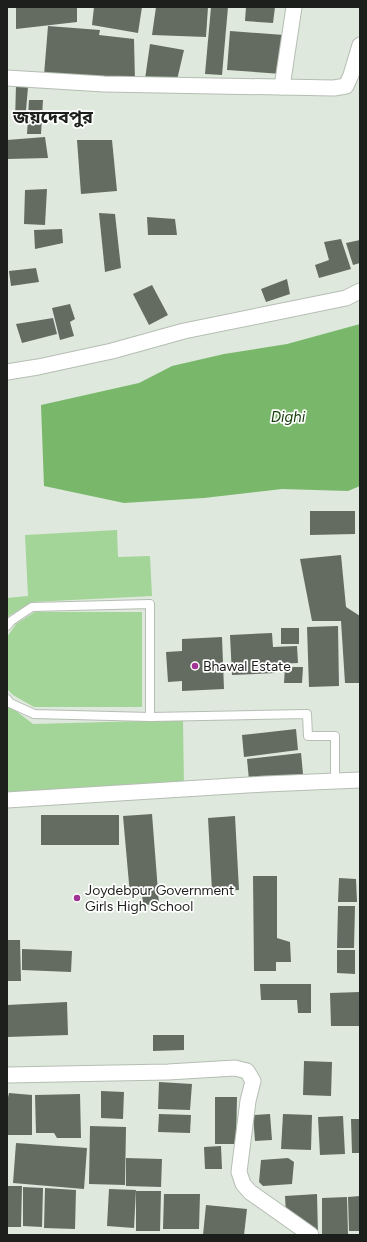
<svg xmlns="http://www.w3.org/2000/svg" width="367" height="1242" font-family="Figtree,'Noto Sans Bengali',sans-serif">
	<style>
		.green { fill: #a3d598 }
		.water { fill: #79b86b }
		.building { fill: #646c62 }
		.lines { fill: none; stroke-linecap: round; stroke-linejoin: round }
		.lane-casing { stroke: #b5beb3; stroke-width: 10 }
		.street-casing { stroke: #b5beb3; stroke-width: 17 }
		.lane { stroke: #fff; stroke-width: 8 }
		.street { stroke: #fff; stroke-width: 15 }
		.poi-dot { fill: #a03393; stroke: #fff; stroke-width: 1.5 }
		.labels { text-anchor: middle; stroke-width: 3.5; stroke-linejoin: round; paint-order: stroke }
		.poi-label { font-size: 14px; fill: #1c1f1b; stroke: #fff; text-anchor: start }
		.water-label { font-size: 15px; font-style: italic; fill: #15400a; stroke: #fff }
		.district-label { font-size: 18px; font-weight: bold; fill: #1c1f1b; stroke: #fff }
	</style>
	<rect width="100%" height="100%" fill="#dfe8dd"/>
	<!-- green -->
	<g class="green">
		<path d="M117,530L118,557L150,556L152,596L32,602L7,617V598L28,596L25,535Z"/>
		<path d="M35,612H142V707H34L13,695L7,689V637L16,624Z"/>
		<path d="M7,704L33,724L183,720L184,787L7,792Z"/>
	</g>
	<!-- water -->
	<path class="water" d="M360,324V486L348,491L282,489L204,498L124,503L44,486L41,405L139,383L172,366L224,354L287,344Z"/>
	<!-- building -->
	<g class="building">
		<path d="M16,7H77V22L16,29Z"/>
		<path d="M94,7H142L138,33L92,25Z"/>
		<path d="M156,7H208L206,37L152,35Z"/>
		<path d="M211,7H228L222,75L205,74Z"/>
		<path d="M246,7H275L273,23L245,21Z"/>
		<path d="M48,26L100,30L99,35L134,39L135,82L44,75Z"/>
		<path d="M230,31L284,35L282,74L227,70Z"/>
		<path d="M150,44L184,50L177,80L145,79Z"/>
		<path d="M16,84L28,87L25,122L15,123Z"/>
		<path d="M29,100H43L41,134H27Z"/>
		<path d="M45,137L48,158L7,159V140Z"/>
		<path d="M77,140H112L117,191L81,194Z"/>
		<path d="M47,189L45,225L24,224L25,190Z"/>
		<path d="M99,213L115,214L121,268L105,272Z"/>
		<path d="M147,217L175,219L177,235H148Z"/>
		<path d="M62,229L63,243L35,249L34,230Z"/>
		<path d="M341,239L351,269L319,278L315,265L329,260L324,242Z"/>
		<path d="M360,240V263L353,265L346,243Z"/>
		<path d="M36,268L39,282L11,286L9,271Z"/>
		<path d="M287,279L290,294L266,302L261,289Z"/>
		<path d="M152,285L168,315L149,325L133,294Z"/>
		<path d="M70,304L75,319L70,322L74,336L60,340L52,308Z"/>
		<path d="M53,318L57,334L22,343L16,324Z"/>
		<path d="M310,511H355V534L310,535Z"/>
		<path d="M341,555L346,607L360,616V683H345L341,621H312L300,559Z"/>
		<path d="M338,626L339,686L309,687L307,627Z"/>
		<rect x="281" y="628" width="18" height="16"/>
		<path d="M272,633L273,647L297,646L298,663L275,664V673L232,675L230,635Z"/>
		<path d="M222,637L224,689L182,691V681L168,682L166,652L182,651V639Z"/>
		<path d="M285,667H303L302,683H284Z"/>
		<path d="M296,729L298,750L244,757L242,735Z"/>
		<path d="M301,753L303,774L249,780L247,759Z"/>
		<path d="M152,814L159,904L143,905L142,894L130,895L123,816Z"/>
		<rect x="41" y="815" width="78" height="30"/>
		<path d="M235,816L239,890L212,891L208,818Z"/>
		<path d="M253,876H277V938L290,942L291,962H276V971H254Z"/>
		<path d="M339,878L356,879L357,902H338Z"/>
		<path d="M338,906H355L354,948H337Z"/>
		<path d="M7,940H20L21,981H7Z"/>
		<path d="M22,949L72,951L71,972L22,970Z"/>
		<path d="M337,950H355V974L337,973Z"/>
		<path d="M260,984H311V1013H298L297,1000H261Z"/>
		<path d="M360,992V1026H331L330,993Z"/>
		<path d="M67,1002L68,1035L7,1037V1005Z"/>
		<path d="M153,1035H184V1050L153,1051Z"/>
		<path d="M304,1061L332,1062L331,1096L303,1095Z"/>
		<path d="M159,1082L192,1084L190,1110L158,1109Z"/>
		<path d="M101,1091L124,1092L123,1119L101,1118Z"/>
		<path d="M9,1093L32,1095V1135H7V1102Z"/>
		<path d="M80,1094L81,1138H57L54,1133H36L35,1095Z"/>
		<path d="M215,1097H237L236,1144H215Z"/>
		<path d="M159,1114L191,1115L190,1133L158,1132Z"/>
		<path d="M270,1114L272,1140L255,1141L253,1115Z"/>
		<path d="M283,1114L312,1115L311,1150L281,1149Z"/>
		<path d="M343,1116L345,1154L320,1155L318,1117Z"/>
		<path d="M351,1119H360V1153H352Z"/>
		<path d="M90,1126L126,1127L125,1185L89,1184Z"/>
		<path d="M16,1143L87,1148L84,1189L13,1183Z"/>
		<path d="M221,1146L222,1169H205L204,1147Z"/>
		<path d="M126,1158L162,1159L161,1187L126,1186Z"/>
		<path d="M288,1158L294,1162L292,1184L263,1186L259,1182L261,1160Z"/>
		<path d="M7,1186H22L21,1227H7Z"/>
		<path d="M23,1187L43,1188L42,1227L23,1226Z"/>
		<path d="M45,1188L76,1190L75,1229L44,1228Z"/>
		<path d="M109,1189L136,1190L134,1228L107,1226Z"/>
		<path d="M136,1191H161L160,1231H136Z"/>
		<path d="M164,1194H200L199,1229H163Z"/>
		<path d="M317,1194L318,1235L286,1215L285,1196Z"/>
		<path d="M360,1196V1231H349L348,1197Z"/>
		<path d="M347,1197L348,1234H322V1198Z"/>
		<path d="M206,1205L247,1209L244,1235H203Z"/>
	</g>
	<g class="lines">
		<!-- lane casing -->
		<g class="lane-casing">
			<g id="lane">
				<path d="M7,626L11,621L32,607L150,604V717L34,714L10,703L7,699"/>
				<path d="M150,717L307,714L308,736H335V781"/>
			</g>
		</g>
		<!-- street casing -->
		<g class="street-casing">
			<g id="street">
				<path d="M7,78L104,84L334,88L346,86L351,75L360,45"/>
				<path d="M282,87L294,7"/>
				<path d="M7,372L38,367L112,351L184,331L346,298L360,291"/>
				<path d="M7,800L265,784L360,780"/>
				<path d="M7,1075L168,1072L235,1068L247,1071L253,1081L248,1101L239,1172L243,1184L250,1192L311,1235"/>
			</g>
		</g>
		<!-- lane -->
		<use href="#lane" class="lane"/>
		<!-- street -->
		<use href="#street" class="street"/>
	</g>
	<!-- markers -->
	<g class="poi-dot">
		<circle cx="195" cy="666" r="4"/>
		<circle cx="77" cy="898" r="4"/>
	</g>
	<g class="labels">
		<!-- poi labels -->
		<g class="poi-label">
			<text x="203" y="671">Bhawal Estate</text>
			<text x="85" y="895">Joydebpur Government<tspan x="85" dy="16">Girls High School</tspan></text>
		</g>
		<!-- water labels -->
		<g class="water-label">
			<text x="288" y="422">Dighi</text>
		</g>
		<!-- district labels -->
		<g class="district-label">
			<text x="53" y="123">জয়দেবপুর</text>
		</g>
	</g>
	<!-- border -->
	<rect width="367" height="1242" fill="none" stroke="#1c1f1b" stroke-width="16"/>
</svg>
